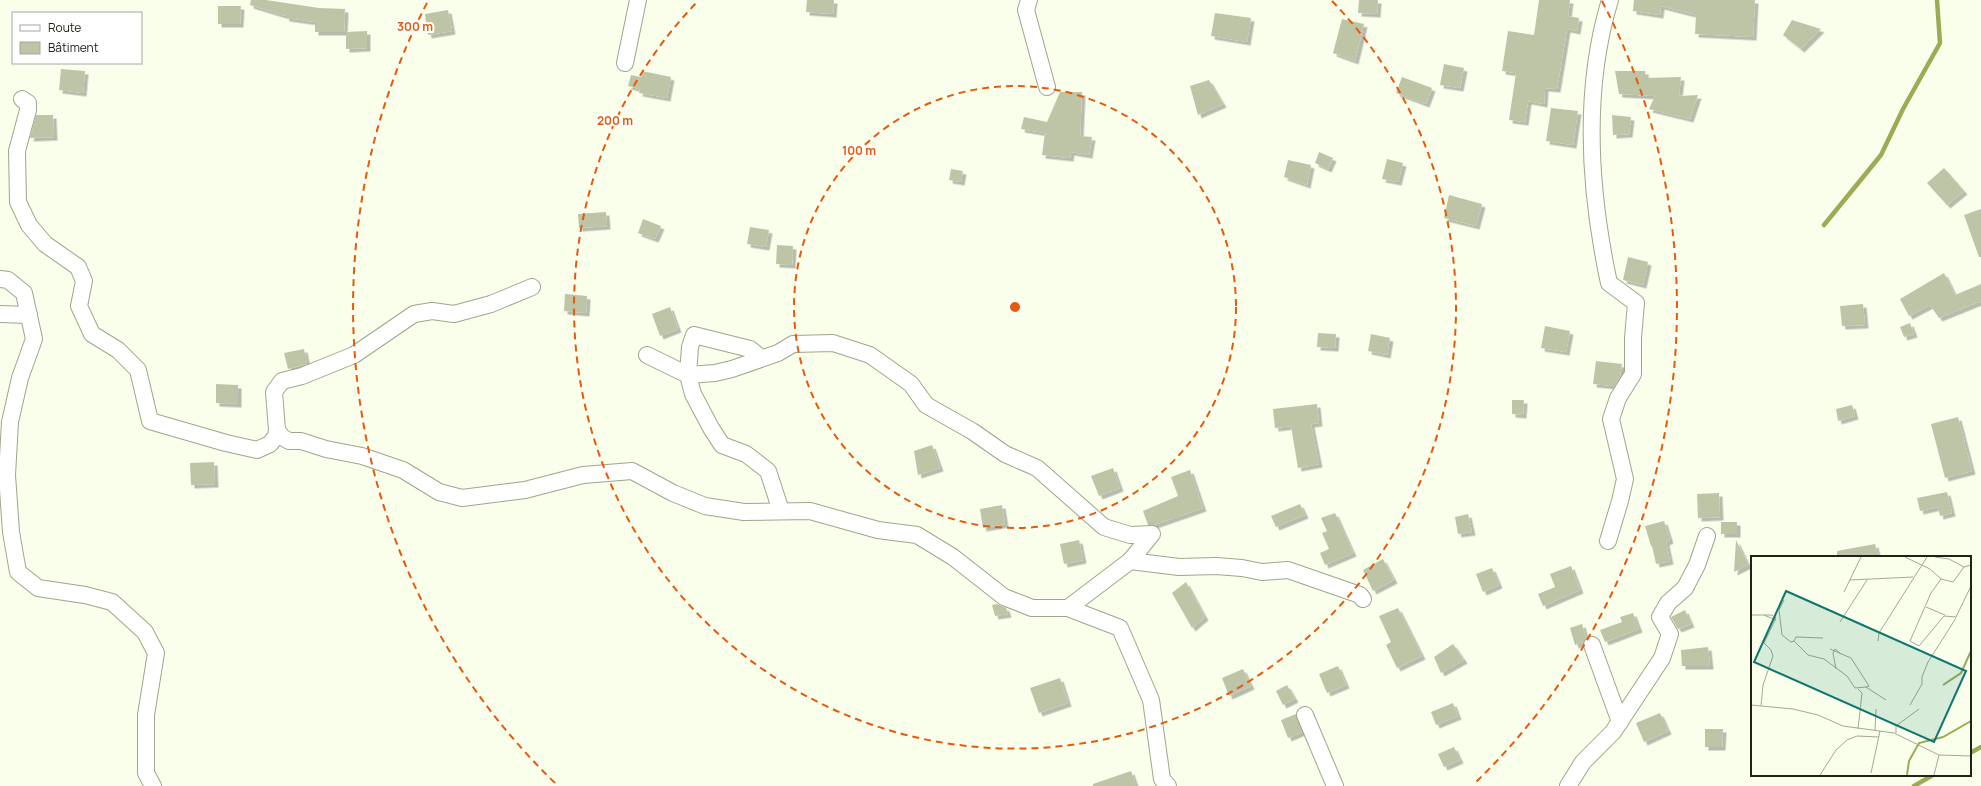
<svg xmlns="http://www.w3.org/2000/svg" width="1981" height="786" font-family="Manrope,sans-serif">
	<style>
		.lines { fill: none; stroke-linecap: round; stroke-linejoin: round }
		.stream { stroke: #9bac55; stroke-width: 4.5 }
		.building { fill: #bec5a7; filter: url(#shadow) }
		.minor-casing { stroke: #9fa689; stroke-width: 18 }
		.minor { stroke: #fff; stroke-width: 16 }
		.ring { fill: none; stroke: #e8590c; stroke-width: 2; stroke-dasharray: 7 5 }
		.inset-river { fill: none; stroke: #9bac55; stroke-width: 2 }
		.inset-road { fill: none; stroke: #a3a797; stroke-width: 1 }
		.view { fill: #0f766e; fill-opacity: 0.15; stroke: #0f766e; stroke-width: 2 }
		.inset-edge { fill: none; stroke: #202217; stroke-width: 2 }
		.centre { fill: #e8590c; stroke: #fff; stroke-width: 2 }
		.ring-label { font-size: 12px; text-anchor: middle; font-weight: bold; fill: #e8590c; stroke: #fff; stroke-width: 4; stroke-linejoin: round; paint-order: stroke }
	</style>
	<defs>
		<filter id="shadow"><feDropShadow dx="3.5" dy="3.5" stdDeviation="0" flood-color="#0004"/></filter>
	</defs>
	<rect width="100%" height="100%" fill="#faffec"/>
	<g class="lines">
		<!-- stream -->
		<g class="stream">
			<path d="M1824,225L1881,155L1903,109L1940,43L1937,0"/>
			<path d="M1970,753L1981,747"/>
			<path d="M1914,786L1933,775"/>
		</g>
	</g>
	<!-- building -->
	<g class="building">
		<path d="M251,0H266L319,8L345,9L344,32H315V22L286,18V16L250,5Z"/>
		<path d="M807,0H834L833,14L806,12Z"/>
		<path d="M1359,0H1378L1377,14L1358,13Z"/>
		<path d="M1539,0H1570L1568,16L1579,18L1577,31L1567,29L1557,89L1545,88L1544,104L1528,101L1525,122L1509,120L1516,73L1502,71L1508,31L1534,35Z"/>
		<path d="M1634,0H1755L1753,37L1695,34L1696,15L1661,6L1660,15L1633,11Z"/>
		<path d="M218,6H241L240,24H218Z"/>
		<path d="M448,10L452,31L428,35L425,14Z"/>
		<path d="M1215,13L1251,18L1247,42L1211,36Z"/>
		<path d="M1342,19L1364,24L1355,61L1333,53Z"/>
		<path d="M1792,20L1821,29L1801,49L1783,35Z"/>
		<path d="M367,31V48L346,49V32Z"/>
		<path d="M1444,64L1464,68L1460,88L1440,85Z"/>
		<path d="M61,69L85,71L83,93L59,90Z"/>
		<path d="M642,71L671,77L667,98L639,93L640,89L628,86L631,75L641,77Z"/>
		<path d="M1615,71H1645L1646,78L1681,77L1679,96L1698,95L1690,119L1649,109L1655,96L1619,94Z"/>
		<path d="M1402,77L1432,88L1426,104L1396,93Z"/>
		<path d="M1209,80L1223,104L1198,115L1190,86Z"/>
		<path d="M1060,92H1082L1080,136L1092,137L1089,155L1071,152L1070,158L1042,155L1045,133L1021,129L1024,117L1047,122Z"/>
		<path d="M1551,108L1578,111L1573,145L1546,141Z"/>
		<path d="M36,115H53L54,137L30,138Z"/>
		<path d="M1612,115L1631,117L1629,134L1613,135Z"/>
		<path d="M1319,152L1333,158L1328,169L1315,163Z"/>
		<path d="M1387,159L1403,163L1398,182L1382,179Z"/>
		<path d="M1288,160L1311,165L1307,185L1284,177Z"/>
		<path d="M1944,168L1964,191L1947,205L1927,183Z"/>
		<path d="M951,169L963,171L961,182L949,180Z"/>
		<path d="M1449,195L1482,204L1476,226L1444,218Z"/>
		<path d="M1981,209V257H1979L1964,215Z"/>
		<path d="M606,212L607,226L579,228L578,214Z"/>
		<path d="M643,219L661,226L655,239L638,233Z"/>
		<path d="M750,227L769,230L766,247L747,244Z"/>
		<path d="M777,245L793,246L792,265L776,264Z"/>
		<path d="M1628,257L1648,262L1643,285L1623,280Z"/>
		<path d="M1944,273L1955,295L1981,284V301L1939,318L1930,305L1909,316L1900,299Z"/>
		<path d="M565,294L587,296L586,313L564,311Z"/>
		<path d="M1863,304L1865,325L1842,326L1840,306Z"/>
		<path d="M670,307L678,329L660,336L652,314Z"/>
		<path d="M1910,323L1914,334L1904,337L1900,327Z"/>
		<path d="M1545,326L1570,331L1566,352L1541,348Z"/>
		<path d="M1318,333L1336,334L1335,348L1317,347Z"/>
		<path d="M1371,334L1390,338L1387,355L1368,351Z"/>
		<path d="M304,349L307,364L288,369L284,353Z"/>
		<path d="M1596,361L1622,364L1620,376L1614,386L1593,384Z"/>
		<path d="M216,384L238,385V404L216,403Z"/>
		<path d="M1512,400H1524L1523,415L1512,414Z"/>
		<path d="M1317,404L1319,423L1311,424L1319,464L1298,468L1291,426L1275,428L1273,409Z"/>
		<path d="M1852,405L1855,416L1838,421L1836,409Z"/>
		<path d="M1958,417L1972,471L1945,478L1931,424Z"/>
		<path d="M932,445L940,468L918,475L914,451Z"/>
		<path d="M214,462L215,484L191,485L190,463Z"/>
		<path d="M1113,468L1120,488L1099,496L1091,476Z"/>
		<path d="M1190,470L1203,508L1154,525H1148L1143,511L1178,496L1171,477Z"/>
		<path d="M1947,492L1952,513L1940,516L1938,507L1920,511L1917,498Z"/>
		<path d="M1719,493L1720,517L1698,518L1697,494Z"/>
		<path d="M1300,504L1305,515L1276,527L1271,516Z"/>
		<path d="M1002,505L1005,524L983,528L980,509Z"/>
		<path d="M1335,513L1353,553L1325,565L1320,553L1329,549L1322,533L1327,531L1321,518Z"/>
		<path d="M1468,514L1472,532L1458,534L1455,517Z"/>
		<path d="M1664,521L1670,540L1666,542L1670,561L1656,564L1652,546H1651L1645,526Z"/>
		<rect x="1721" y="522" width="16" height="12"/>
		<path d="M1079,540L1083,560L1064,564L1060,544Z"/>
		<path d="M1736,540L1748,565L1734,572Z"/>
		<path d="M1875,544L1878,557H1837V551Z"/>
		<path d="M1383,559L1394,580L1373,591L1363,570Z"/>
		<path d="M1571,566L1580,590L1543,606L1538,594L1555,587L1550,574Z"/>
		<path d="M1492,568L1499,585L1483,592L1476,574Z"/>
		<path d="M1186,582L1205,617L1192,628L1172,593Z"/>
		<path d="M997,604L1006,608L1008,614L995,616L992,605Z"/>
		<path d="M1398,608L1422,656L1397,668L1386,645L1391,642L1379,616Z"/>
		<path d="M1685,610L1691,624L1678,629L1671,617Z"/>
		<path d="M1633,613L1639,629L1605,642L1600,630L1622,622L1620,617Z"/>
		<path d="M1582,624L1586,638L1583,642L1575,645L1570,628Z"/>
		<path d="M1453,644L1464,660L1441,673L1434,657Z"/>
		<path d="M1708,647L1710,666H1682L1681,650Z"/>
		<path d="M1338,666L1346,685L1327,693L1319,674Z"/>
		<path d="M1243,669L1251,686L1229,696L1222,678Z"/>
		<path d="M1060,678L1068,703L1039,713L1030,688Z"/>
		<path d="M1287,685L1295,699L1283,705L1276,691Z"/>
		<path d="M1453,703L1458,716L1436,725L1431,712Z"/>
		<path d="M1660,713L1668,731L1644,742L1636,723Z"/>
		<path d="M1296,714L1302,732L1288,738L1281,720Z"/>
		<path d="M1705,729H1723L1722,747H1705Z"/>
		<path d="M1454,747L1460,760L1444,767L1438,754Z"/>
		<path d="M1131,771L1136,786H1093V784Z"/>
	</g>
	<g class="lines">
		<!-- minor casing -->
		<g class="minor-casing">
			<g id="minor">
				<path d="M1029,0L1026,10L1047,87"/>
				<path d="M625,63L638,0"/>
				<path d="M22,99L28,103V110L17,151L18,202L29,225L45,244L78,267L84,281L79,306L92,334L118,350L138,370L150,421L226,443L257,450L270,444L276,436L277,430L282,437L289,441H301L326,449L362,456L403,470L439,492L462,498L525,490L583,475L632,471L673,493L705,506L744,512L810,511L878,530L917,535L953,557L1004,597L1032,608H1068L1130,561L1179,567L1216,566L1242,568L1262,572L1288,570L1360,595L1363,599"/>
				<path d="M0,279L8,280L24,293L34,339L20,378L10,422L7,475L11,532L18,572L38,588L85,595L112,602L145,632L156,653L146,715V773L153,786"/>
				<path d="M0,314L29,315"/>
				<path d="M647,355L688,375L715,373L732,369L778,353L793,344L833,343L870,355L911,384L926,405L972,431L1005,454L1037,468L1104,527L1130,535L1152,534L1130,561"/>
				<path d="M761,358L750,349L694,335L690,347L688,375L693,394L711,428L722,445L746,454L768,471L781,511"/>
				<path d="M277,430L274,392L282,381L302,376L354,355L414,314L432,311L454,314L491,304L532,287"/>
				<path d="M1608,541L1620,501L1625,479L1611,419L1618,398L1633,374V338L1636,303L1609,283C1589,190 1582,92 1610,0"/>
				<path d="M1068,608L1120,628L1151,700L1162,779L1168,786"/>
				<path d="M1592,645L1620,722"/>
				<path d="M1305,715L1335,786"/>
				<path d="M1568,786L1583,762L1613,732L1662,658L1670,634L1660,617L1668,603L1685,588L1697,565L1707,536"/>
			</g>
		</g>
		<!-- minor -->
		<use href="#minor" class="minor"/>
	</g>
	<!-- distance rings -->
	<g class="ring">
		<circle cx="1015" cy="307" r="221"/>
		<path d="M1332 1A441 441 0 1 1 698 1"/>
		<path d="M555 783A662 662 0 0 1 428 1M1602 1A662 662 0 0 1 1475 783"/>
	</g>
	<!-- overview -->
	<g transform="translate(1751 556)">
		<rect width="220" height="220" fill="#faffec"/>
		<path class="inset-river" d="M192,129L210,117L220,95M156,219L158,205L168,187L192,181L220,165"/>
		<path class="inset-road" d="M154,1L179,13L190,23M184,1L198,3L213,11M220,9L213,11L202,26L190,23L188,26L180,37L159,85L168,90L193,60L205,61L220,30M99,24L162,21M93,36L110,1M33,44L28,54L31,79L40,86L43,85L57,99L73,103L96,120L104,132L115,131L135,144M175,51L194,59M0,59H13L25,64M89,66L116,24M43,85L45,81L72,82M127,85L128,77L176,1M79,93L100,102L118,130L115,131M85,113L82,97L84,93L90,98M0,149L42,153L67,159L92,170L143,177L188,199L220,200M159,149L171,128V121L177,106L205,62M10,150L12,129L22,100L20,94L13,87L25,62L21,59H13M107,173L111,137L107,133M124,175L125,153M145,177V170L168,153M120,217L129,175M69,219L85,194L96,184L106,180L128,181M183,219L188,199"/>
		<path class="view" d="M35,35L215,115L183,186L3,106Z"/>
		<rect width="220" height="220" class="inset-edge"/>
	</g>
	<circle cx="1015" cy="307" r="6" class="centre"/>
	<g class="ring-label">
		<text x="415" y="31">300 m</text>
		<text x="615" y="125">200 m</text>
		<text x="859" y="155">100 m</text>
	</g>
	<!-- legend -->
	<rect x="12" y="12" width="130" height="52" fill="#ffffff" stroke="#a6a7a2"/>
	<rect x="20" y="25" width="20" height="6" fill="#ffffff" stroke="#a6a7a2"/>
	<text x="48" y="32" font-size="12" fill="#202217">Route</text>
	<rect x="20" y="42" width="20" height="12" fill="#bec5a7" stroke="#a6a7a2"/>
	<text x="48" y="52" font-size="12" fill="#202217">Bâtiment</text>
</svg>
